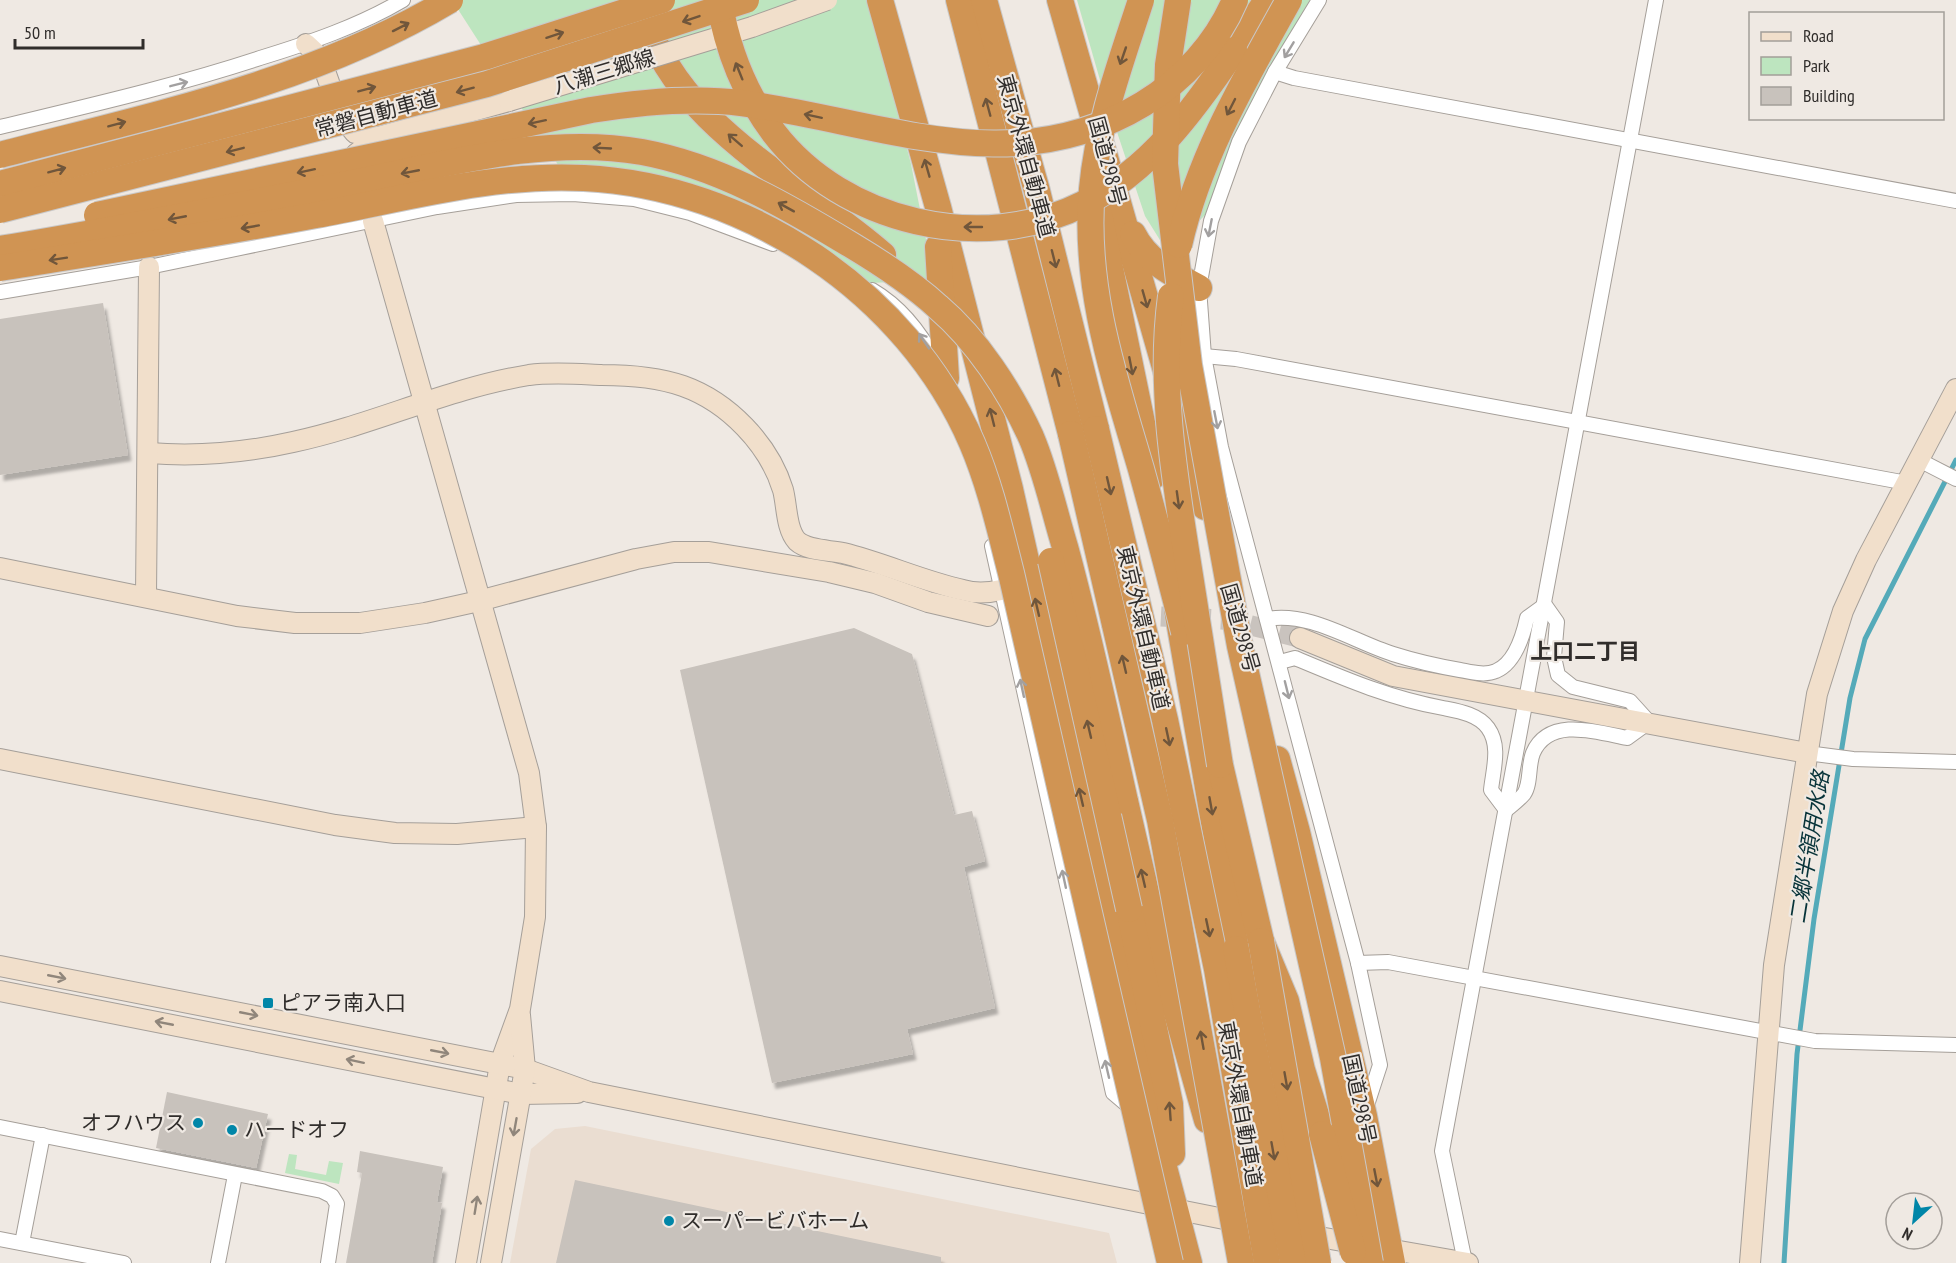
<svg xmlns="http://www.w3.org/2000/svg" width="1956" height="1263" font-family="'PT Sans Narrow','Noto Sans JP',sans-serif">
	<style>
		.built { fill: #eaddd1 }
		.green { fill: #bde5bf }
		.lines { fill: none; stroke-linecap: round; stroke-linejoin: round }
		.stream { stroke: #54aab9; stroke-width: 5 }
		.building { fill: #c8c2bc; filter: url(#shadow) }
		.secondary-tunnel { stroke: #c9c3be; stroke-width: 20; stroke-dasharray: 20 10; stroke-linecap: butt }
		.street-casing { stroke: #a59f99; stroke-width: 16 }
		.secondary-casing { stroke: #a59f99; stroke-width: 22 }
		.highway-casing { stroke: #c9c8c8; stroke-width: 28 }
		.street { stroke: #fff; stroke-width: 14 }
		.secondary { stroke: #f1dfcb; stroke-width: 20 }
		.highway { stroke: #d09453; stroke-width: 26 }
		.secondary-bridge-casing { stroke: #a59f99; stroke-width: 22; stroke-linecap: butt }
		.highway-bridge-casing { stroke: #c9c8c8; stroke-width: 28; stroke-linecap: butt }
		.secondary-bridge { stroke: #f1dfcb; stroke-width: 20 }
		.highway-bridge { stroke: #d09453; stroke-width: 26 }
		.oneway { stroke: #70563b }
		.oneway2 { stroke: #a2a0a0 }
		.oneway3 { stroke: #90867b }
		.poi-dot { fill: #0086a8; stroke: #efe9e3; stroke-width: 2 }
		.labels { text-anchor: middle; stroke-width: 4.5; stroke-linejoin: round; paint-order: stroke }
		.street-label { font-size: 21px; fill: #302d2b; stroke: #efe9e3 }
		.poi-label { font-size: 21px; fill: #302d2b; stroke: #efe9e3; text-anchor: start }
		.neighbourhood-label { font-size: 22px; font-weight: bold; fill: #302d2b; stroke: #efe9e3 }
		.water-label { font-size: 22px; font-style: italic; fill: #073339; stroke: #efe9e3 }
	</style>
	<defs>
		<filter id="shadow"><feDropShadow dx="3.5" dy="6" stdDeviation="1.5" flood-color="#0004"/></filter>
	</defs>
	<rect width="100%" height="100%" fill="#efe9e3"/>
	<!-- built -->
	<path class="built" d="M585,1126L1109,1233L1117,1263H510L531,1149L555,1129Z"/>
	<!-- green -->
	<g class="green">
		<path d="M452,0H868L911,164L934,280L870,283L726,220L571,185Z"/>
		<path d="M1077,0H1310L1240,128L1205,215L1168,253L1145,216L1102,87Z"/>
		<path d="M289,1154L297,1155L295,1169L326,1175L329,1161L343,1163L339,1184L285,1173Z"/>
	</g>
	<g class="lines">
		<!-- stream -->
		<path class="stream" d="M1784,1263L1797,1054L1814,919L1850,698L1865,639L1956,460"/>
	</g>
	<!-- building -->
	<g class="building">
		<path d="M103,303L128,455L0,475V319Z"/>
		<path d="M854,628L912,654L954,815L972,811L985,861L964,867L995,1008L907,1029L913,1054L772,1083L680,670Z"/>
		<path d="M167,1092L268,1114L256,1168L156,1148Z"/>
		<path d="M360,1151L443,1167L437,1202L442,1203L432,1263H346L362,1173L357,1172Z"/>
		<path d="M575,1180L941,1257V1263H556Z"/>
	</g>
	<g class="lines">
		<!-- secondary-tunnel -->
		<path class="secondary-tunnel" d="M1071,619L1152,616L1230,620L1300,638"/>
		<!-- street casing -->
		<g class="street-casing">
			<g id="street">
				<path d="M1319,0L1275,72L1239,142L1211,221L1199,288L1204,356L1221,447L1358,963L1380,1065L1366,1108"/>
				<path d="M1275,72L1294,78L1956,201"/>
				<path d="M0,127C87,106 175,86 260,58C309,43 359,26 403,0"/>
				<path d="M872,290C901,307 921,333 936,362"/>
				<path d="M0,292L149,267L437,207L516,195L573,194L634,199L690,213L773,244"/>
				<path d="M1204,356L1236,359L1907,483"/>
				<path d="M1919,460L1956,479"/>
				<path d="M992,546L1113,1093L1133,1110"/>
				<path d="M1267,619C1310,611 1354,642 1393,654C1415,661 1437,666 1460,670C1471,672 1485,676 1496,671C1515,663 1523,636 1527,618L1545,605L1557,622L1554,657L1558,675L1573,687L1630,701L1649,722L1627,738C1597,732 1549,716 1533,753C1528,765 1531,784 1524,794C1519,800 1512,805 1506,810L1491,790C1493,770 1501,746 1488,728C1478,714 1458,711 1443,708C1389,698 1345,679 1295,658L1280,662"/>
				<path d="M1807,753L1853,759L1956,762"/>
				<path d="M1358,963L1388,962L1815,1041L1956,1045"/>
				<path d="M0,1127L322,1191L332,1196L337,1204L328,1263"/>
				<path d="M0,1239L124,1263"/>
				<path d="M22,1243L43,1135"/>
				<path d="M1465,1262L1442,1151L1656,0"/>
				<path d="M218,1263L235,1175"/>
			</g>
		</g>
		<!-- secondary casing -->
		<g class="secondary-casing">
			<g id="secondary">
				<path d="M306,44L320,57L341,116L355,133L378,137"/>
				<path d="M352,163L356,154L378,137L509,101"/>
				<path d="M373,221L529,773L536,827L535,917L520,1009L500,1064L466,1263"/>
				<path d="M149,453C199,457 244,453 293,442C373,425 448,388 529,375C553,372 578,374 602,375C628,375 657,377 683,386C728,402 769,444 783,490C787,505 786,529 797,541C808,551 829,550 843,553C884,563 922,581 963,590C976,594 988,593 1001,590"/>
				<path d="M0,568L237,616L295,623H360L425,613L479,601L636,559L674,552H709L829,572L875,583L928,602L988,616"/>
				<path d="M146,596L149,267"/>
				<path d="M1300,638L1393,676L1807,753"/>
				<path d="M0,759L335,825L395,833L457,834L536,827"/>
				<path d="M0,966L525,1069L589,1092L1244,1223"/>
				<path d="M0,991L521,1094L577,1093"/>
				<path d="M1302,1234L1468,1263"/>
				<path d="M491,1263L525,1069L520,1015"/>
				<path d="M1750,1263L1774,965L1817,694L1843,611L1866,560L1956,389"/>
			</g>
		</g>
		<!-- highway casing -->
		<g class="highway-casing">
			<g id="highway">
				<path d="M880,0L938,207L1010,489L1154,1129L1189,1263"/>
				<path d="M959,0L1071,434"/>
				<path d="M984,0L1037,191L1096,429"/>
				<path d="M1060,0L1205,507"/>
				<path d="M644,12C672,124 803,184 883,255"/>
				<path d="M1234,50L1267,0"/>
				<path d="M1096,200L1153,476"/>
				<path d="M1133,234C1147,262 1173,274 1199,288"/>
				<path d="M938,247L946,378"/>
				<path d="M1177,609L1236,949"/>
				<path d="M1277,759L1297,832L1364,1116L1392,1263"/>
				<path d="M1220,765L1261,941L1286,1001L1302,1070L1322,1134"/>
				<path d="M1125,801L1160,953L1207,1120"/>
				<path d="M1129,909L1170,1104L1172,1154"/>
			</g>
		</g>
		<!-- street -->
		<use href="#street" class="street"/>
		<!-- secondary -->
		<use href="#secondary" class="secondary"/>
		<!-- highway -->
		<use href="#highway" class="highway"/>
		<!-- secondary-bridge casing -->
		<g class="secondary-bridge-casing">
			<path id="secondary-bridge" d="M509,101L752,27L827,0"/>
		</g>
		<!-- highway-bridge casing -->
		<g class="highway-bridge-casing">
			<g id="highway-bridge">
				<path d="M719,0C727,49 744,93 774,133C843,223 982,255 1083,204C1150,170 1193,111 1234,50"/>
				<path d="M1141,0C1121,62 1098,123 1092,189C1083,286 1114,377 1141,469C1156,523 1170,577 1184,632"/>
				<path d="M1178,0L1168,65L1165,164L1189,365L1240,646L1333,1058L1370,1263"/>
				<path d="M0,155C153,115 313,82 450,0"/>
				<path d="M0,184L484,57L662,0"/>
				<path d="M0,210L487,84L746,0"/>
				<path d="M97,215L591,110C640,102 691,97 741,103C879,121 1011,184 1143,104C1183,80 1217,43 1235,0"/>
				<path d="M1179,245C1199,157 1245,79 1289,0"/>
				<path d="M0,249C116,230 231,207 347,184C442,165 544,135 642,152C718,166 785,205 851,245C881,263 912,283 938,307C977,340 1010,391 1031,437C1046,472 1054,511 1065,547C1088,631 1106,716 1125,801"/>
				<path d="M0,268C105,251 211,235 316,215C403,199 494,173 584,178C747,186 907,292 972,443C990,485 1000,530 1011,573C1029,649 1046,725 1063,800C1099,954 1134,1109 1170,1263"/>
				<path d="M1171,296C1159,386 1174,474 1188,563C1199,630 1209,698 1220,765"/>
				<path d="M1096,429L1165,720L1217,969L1267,1263"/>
				<path d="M1071,434L1160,820L1241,1263"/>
				<path d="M1051,561L1129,909"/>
				<path d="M1261,941L1318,1263"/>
				<path d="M1236,949L1293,1263"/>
				<path d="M1322,1134L1353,1252"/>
			</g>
		</g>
		<!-- secondary-bridge -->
		<use href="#secondary-bridge" class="secondary-bridge"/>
		<!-- highway-bridge -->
		<use href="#highway-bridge" class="highway-bridge"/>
	</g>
	<!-- one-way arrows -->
	<defs><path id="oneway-shaft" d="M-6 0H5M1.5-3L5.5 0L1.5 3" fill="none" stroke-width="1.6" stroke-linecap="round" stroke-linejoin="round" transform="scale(1.5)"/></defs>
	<g class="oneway">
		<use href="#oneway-shaft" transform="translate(691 19) rotate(161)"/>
		<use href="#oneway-shaft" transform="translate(401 27) rotate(-27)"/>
		<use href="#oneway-shaft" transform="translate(555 35) rotate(-18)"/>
		<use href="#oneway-shaft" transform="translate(1123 56) rotate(109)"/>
		<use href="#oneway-shaft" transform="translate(739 71) rotate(-112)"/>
		<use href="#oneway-shaft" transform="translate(367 89) rotate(-15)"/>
		<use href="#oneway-shaft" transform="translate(465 90) rotate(165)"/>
		<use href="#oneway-shaft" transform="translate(988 107) rotate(-105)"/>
		<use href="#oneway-shaft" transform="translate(1231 107) rotate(117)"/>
		<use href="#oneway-shaft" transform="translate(813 116) rotate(-168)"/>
		<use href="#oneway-shaft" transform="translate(537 122) rotate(168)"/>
		<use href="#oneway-shaft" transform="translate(117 124) rotate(-15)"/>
		<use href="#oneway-shaft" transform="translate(735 140) rotate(-139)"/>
		<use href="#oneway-shaft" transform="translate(602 148) rotate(-177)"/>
		<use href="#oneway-shaft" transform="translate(235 150) rotate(166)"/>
		<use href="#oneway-shaft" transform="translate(927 168) rotate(-106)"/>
		<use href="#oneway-shaft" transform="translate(57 170) rotate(-15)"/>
		<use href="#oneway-shaft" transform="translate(306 171) rotate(168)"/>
		<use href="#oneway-shaft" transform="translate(410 172) rotate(169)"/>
		<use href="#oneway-shaft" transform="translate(786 207) rotate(-151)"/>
		<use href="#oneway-shaft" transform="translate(177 218) rotate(169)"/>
		<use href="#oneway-shaft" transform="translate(250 227) rotate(170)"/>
		<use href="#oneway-shaft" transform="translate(973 227) rotate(-180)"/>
		<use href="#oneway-shaft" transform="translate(58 259) rotate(171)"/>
		<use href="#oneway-shaft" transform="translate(1054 259) rotate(76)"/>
		<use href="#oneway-shaft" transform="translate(1145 299) rotate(74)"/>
		<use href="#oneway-shaft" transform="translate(1131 366) rotate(79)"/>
		<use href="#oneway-shaft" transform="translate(1057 377) rotate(-104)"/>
		<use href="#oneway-shaft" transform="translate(992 417) rotate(-104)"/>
		<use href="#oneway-shaft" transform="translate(1109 486) rotate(77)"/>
		<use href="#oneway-shaft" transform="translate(1178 500) rotate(82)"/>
		<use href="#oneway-shaft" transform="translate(1037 607) rotate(-103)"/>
		<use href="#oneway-shaft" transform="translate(1124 664) rotate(-103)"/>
		<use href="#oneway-shaft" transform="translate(1089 729) rotate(-103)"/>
		<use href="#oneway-shaft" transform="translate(1168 737) rotate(78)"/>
		<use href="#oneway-shaft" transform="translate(1081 797) rotate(-103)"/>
		<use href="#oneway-shaft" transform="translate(1211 806) rotate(80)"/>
		<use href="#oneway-shaft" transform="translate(1143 878) rotate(-103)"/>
		<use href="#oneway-shaft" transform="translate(1208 928) rotate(78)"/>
		<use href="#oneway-shaft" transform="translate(1202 1040) rotate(-100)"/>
		<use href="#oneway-shaft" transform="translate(1286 1081) rotate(80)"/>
		<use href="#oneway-shaft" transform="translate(1170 1111) rotate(-94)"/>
		<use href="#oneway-shaft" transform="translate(1273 1151) rotate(80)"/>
		<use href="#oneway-shaft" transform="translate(1376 1178) rotate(79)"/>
	</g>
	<g class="oneway2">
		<use href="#oneway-shaft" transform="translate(1289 50) rotate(121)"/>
		<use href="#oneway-shaft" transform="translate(179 84) rotate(-14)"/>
		<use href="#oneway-shaft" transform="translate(1210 228) rotate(101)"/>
		<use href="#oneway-shaft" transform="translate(924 341) rotate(-124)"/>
		<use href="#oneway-shaft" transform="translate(1216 420) rotate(79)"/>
		<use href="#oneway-shaft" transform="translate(1022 688) rotate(-102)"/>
		<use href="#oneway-shaft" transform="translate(1287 690) rotate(76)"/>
		<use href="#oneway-shaft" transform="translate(1064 879) rotate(-102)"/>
		<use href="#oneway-shaft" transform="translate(1107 1069) rotate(-103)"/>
	</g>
	<g class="oneway3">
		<use href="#oneway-shaft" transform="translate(57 977) rotate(11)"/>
		<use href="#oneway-shaft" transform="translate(249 1014) rotate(11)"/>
		<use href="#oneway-shaft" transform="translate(164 1023) rotate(-169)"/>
		<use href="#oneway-shaft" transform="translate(440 1052) rotate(11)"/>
		<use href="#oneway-shaft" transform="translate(355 1061) rotate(-168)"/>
		<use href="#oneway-shaft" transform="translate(515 1127) rotate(100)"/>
		<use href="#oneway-shaft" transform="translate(476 1205) rotate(-81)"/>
	</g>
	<!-- markers -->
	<g class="poi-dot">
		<rect x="262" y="997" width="12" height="12" rx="3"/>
		<circle cx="198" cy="1123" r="6"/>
		<circle cx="232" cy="1130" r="6"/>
		<circle cx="669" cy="1221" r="6"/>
	</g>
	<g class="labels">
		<!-- street labels -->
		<g class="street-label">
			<text transform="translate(604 72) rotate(-17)" y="7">八潮三郷線</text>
			<text transform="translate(376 114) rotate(-15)" y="7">常磐自動車道</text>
			<text transform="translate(1026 156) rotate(75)" y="7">東京外環自動車道</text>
			<text transform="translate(1107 161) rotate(75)" y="7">国道298号</text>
			<text transform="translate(1143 628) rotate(77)" y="7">東京外環自動車道</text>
			<text transform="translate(1240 628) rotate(74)" y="7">国道298号</text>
			<text transform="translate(1359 1099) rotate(78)" y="7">国道298号</text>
			<text transform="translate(1240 1104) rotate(80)" y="7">東京外環自動車道</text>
		</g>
		<!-- poi labels -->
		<g class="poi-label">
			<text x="280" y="1010">ピアラ南入口</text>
			<text x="186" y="1130" text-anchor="end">オフハウス</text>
			<text x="244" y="1137">ハードオフ</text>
			<text x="681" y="1228">スーパービバホーム</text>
		</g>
		<!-- neighbourhood labels -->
		<g class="neighbourhood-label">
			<text x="1585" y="659">上口二丁目</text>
		</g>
		<!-- water labels -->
		<g class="water-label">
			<text transform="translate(1809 847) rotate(-81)" y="8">二郷半領用水路</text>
		</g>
	</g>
	<!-- legend -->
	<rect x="1749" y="12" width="195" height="108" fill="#efe9e3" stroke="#a39e99" stroke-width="1.5"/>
	<rect x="1761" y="32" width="30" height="9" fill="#f1dfcb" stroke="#a39e99" stroke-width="1.5"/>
	<text x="1803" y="42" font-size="18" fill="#302d2b">Road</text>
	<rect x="1761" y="57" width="30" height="18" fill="#bde5bf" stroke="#a39e99" stroke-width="1.5"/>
	<text x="1803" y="72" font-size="18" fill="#302d2b">Park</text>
	<rect x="1761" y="87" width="30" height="18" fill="#c8c2bc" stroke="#a39e99" stroke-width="1.5"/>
	<text x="1803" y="102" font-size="18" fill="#302d2b">Building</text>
	<!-- north arrow -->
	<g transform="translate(1914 1221) rotate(207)"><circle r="28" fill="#efe9e3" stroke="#a39e99" stroke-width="1.5"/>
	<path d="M0-4.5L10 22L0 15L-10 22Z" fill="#0086a8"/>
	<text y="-9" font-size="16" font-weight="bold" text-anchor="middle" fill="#302d2b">N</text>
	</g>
	<!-- scale -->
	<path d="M15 39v9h128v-9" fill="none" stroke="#302d2b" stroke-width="3"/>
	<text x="24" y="39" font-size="18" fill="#302d2b" stroke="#efe9e3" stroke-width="4.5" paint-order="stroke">50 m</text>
</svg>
